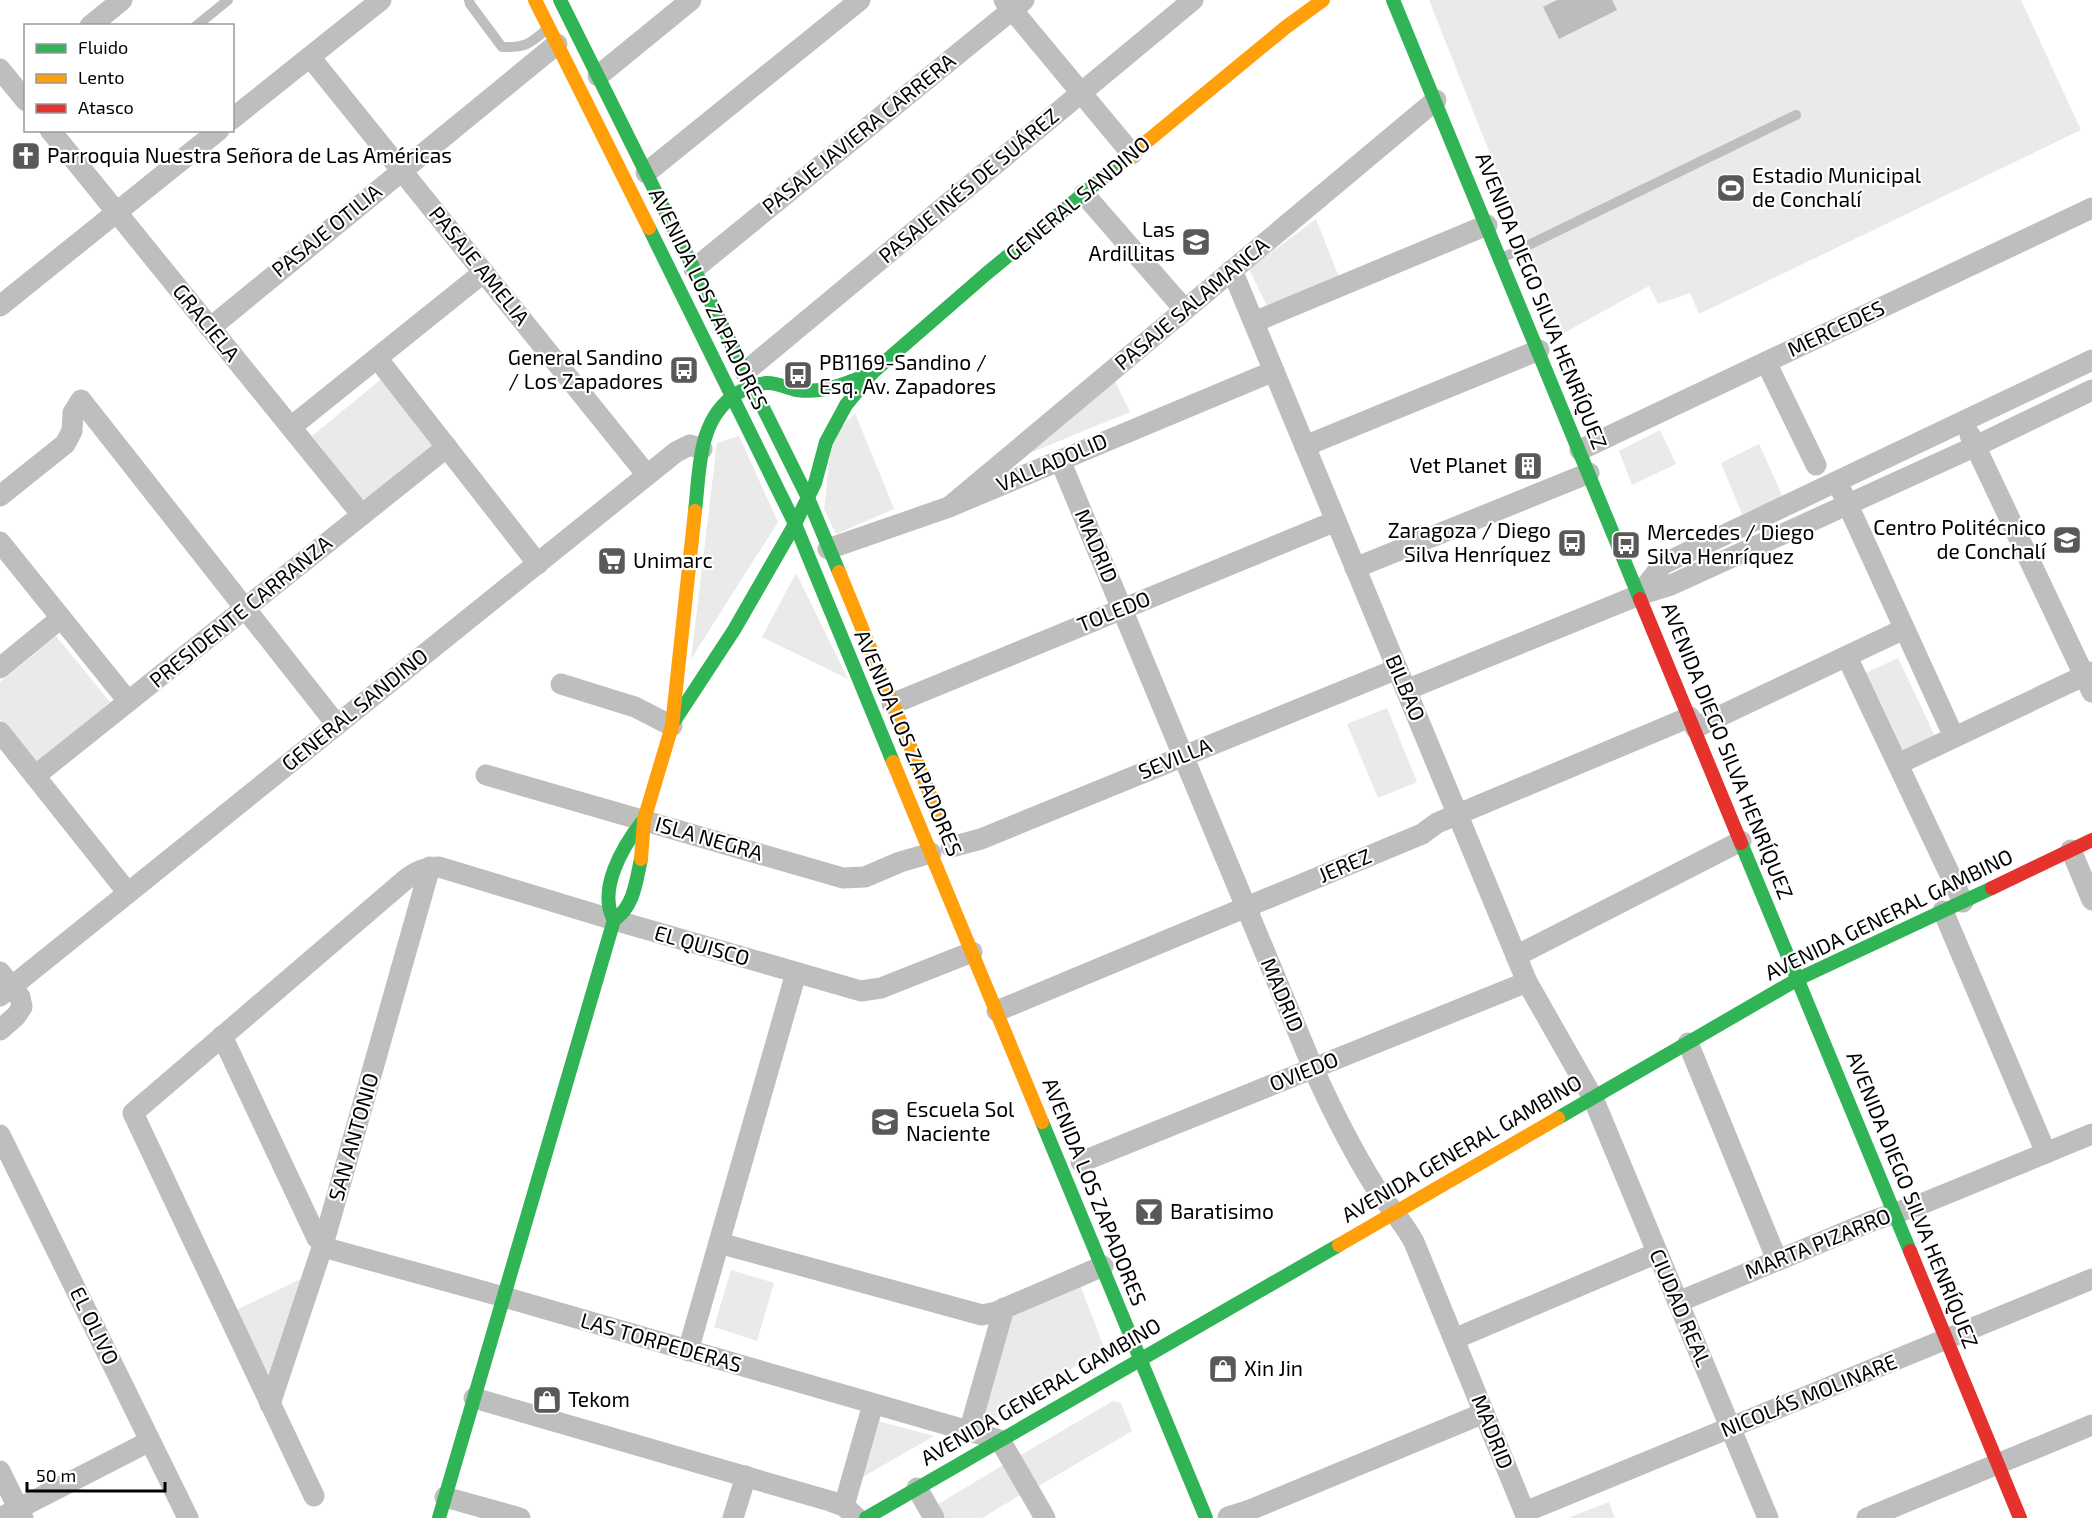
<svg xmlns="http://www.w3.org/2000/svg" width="2092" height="1518" font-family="'Exo 2',sans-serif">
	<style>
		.green { fill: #eaeaea }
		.water { fill: #bcbcbc }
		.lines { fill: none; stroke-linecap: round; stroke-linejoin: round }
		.lane { stroke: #bebebe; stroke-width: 10 }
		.street { stroke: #bebebe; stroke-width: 21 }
		.fast { stroke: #30b455; stroke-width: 14 }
		.slow { stroke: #ff9f0a; stroke-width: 14 }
		.jam { stroke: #e5322d; stroke-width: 14 }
		.labels { text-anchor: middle; stroke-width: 4.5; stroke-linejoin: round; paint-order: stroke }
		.street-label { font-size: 21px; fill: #000; stroke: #fff }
		.poi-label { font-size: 21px; fill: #000; stroke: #fff; text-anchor: start }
	</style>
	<rect width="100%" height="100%" fill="#fff"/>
	<!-- green -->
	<g class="green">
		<path d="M1429,0H2021L2081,130L1699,314L1690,293L1658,304L1649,286L1564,333L1527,247Z"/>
		<path d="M1316,219L1339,277L1267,306L1249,269Z"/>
		<path d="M385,376L440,444L366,504L312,436Z"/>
		<path d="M1115,381L1130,412L1020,457Z"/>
		<path d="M855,413L894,509L836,534L824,509L832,438Z"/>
		<path d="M1660,430L1676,464L1632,485L1619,451Z"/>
		<path d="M739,436L778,522L691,659L717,443Z"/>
		<path d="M1759,444L1783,497L1742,514L1721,463Z"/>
		<path d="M796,573L848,679L762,637Z"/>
		<path d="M56,636L110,702L35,763L0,719V682Z"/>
		<path d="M1898,658L1935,736L1904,751L1866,673Z"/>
		<path d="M1387,708L1417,782L1378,798L1347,724Z"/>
		<path d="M731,1270L774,1283L757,1341L714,1327Z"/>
		<path d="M301,1279L271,1379L236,1310Z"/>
		<path d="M1080,1285L1104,1347L989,1423L968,1418L993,1326Z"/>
		<path d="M1113,1401L1121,1403L1132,1431L1037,1487L1019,1456Z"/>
		<path d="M878,1421L934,1436L861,1478Z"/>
		<path d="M1005,1464L1022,1494L982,1518H945L938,1504Z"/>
		<path d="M1609,1502L1615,1518H1568Z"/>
	</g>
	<!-- water -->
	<path class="water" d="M1557,0H1612L1617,10L1559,39L1543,7Z"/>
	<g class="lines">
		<!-- lane -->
		<g class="lane">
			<path d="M469,0L470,4L502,47C524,48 530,44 546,30"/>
			<path d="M196,26L228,0"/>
			<path d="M1502,258L1796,115"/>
		</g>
		<!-- street -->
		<g class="street">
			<path d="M1004,0L1132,154"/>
			<path d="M90,26L122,0"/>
			<path d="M310,57L647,475"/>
			<path d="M0,69L26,101"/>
			<path d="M598,76L691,0"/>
			<path d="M232,119L381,0"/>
			<path d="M50,130L362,515"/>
			<path d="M646,173L860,0"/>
			<path d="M1084,194L1185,310"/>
			<path d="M694,269L1024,0"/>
			<path d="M1232,270L1527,982L1593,1098L1768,1518"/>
			<path d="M0,306L219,130"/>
			<path d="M1254,322L1487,225"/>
			<path d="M210,328L557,44"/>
			<path d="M377,358L538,564"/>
			<path d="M1766,362L1816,465"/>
			<path d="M745,372L1193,0"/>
			<path d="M291,427L484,272"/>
			<path d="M1970,435L2092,692"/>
			<path d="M1305,446L1539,350"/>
			<path d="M1580,450L2092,208"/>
			<path d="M1060,460L1313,1068C1331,1108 1351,1148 1374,1185C1387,1205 1403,1221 1414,1242L1527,1518"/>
			<path d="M1842,492L1954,737"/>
			<path d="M0,496L65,444L72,431L73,413L81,400L337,725"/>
			<path d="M949,507L1436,100"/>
			<path d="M0,542L128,701"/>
			<path d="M828,549L949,507L1274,371"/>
			<path d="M1355,568L1589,473"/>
			<path d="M1639,595L1663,564L2092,360"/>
			<path d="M1847,657L1963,902"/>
			<path d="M0,668L61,618"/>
			<path d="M561,684L635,707L672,726"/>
			<path d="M1406,690L1639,595L1671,585L1976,446L2092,390"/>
			<path d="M892,704L1336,521"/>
			<path d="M1695,728L1904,629"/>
			<path d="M0,732L128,893"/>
			<path d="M1898,764L2092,672"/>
			<path d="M486,775L843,878L865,877L900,862L931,853"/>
			<path d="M35,776L447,447"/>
			<path d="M951,847L981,839L1397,669"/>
			<path d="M2071,850L2092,900"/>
			<path d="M1943,911L2046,1153"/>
			<path d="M1516,956L1741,841"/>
			<path d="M0,972L20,997L22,1007L16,1016L0,1030"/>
			<path d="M0,996L676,452L690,445L702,449"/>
			<path d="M997,1011L1422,834L1437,823L1690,717"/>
			<path d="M222,1036L317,1238L330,1249L504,1297L1000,1440L1045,1518"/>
			<path d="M1688,1043L1777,1260"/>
			<path d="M0,1135L188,1518"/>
			<path d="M1081,1162L1527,982"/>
			<path d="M719,1243L982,1315L996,1312L1103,1266"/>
			<path d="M1678,1302L1872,1221L1919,1205L2092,1134"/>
			<path d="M1454,1339L1657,1253"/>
			<path d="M688,1351L796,973"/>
			<path d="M474,1398L830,1501L844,1506L857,1518"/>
			<path d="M270,1404L323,1245L430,867"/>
			<path d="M969,1432L1004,1308"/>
			<path d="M0,1471L23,1518"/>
			<path d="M917,1488L934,1518"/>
			<path d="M314,1496L133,1113L405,880C416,871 426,867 439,867L614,920L861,991L881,988L972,952"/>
			<path d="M445,1497L520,1518"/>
			<path d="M844,1506L873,1404"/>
			<path d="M1525,1512L2092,1279"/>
			<path d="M1228,1517L1250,1510L1484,1413"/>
			<path d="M0,1518L150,1441"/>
			<path d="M733,1518L746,1476"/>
			<path d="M1867,1518L2092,1425"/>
		</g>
		<!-- fast -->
		<g class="fast">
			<path d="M560,0L808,498L839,572"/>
			<path d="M1393,0L1640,599"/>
			<path d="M649,228L795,524L893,762"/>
			<path d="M695,511C700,470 697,420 736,394C744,389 755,384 766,383C776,382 786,388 797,390C824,394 847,383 872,373"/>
			<path d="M675,720L734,630L795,524L815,483L826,442L846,405L872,373L986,274L1122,162"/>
			<path d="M1741,843L1910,1251"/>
			<path d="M614,920C597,890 623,846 642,822"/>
			<path d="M1558,1118L1798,979L1992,888"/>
			<path d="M1042,1122L1206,1518"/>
			<path d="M439,1518L614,920C634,907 636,881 641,859"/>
			<path d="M866,1518L1339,1245"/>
		</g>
		<!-- slow -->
		<g class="slow">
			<path d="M535,0L649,228"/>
			<path d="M1122,162L1286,27L1323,0"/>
			<path d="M839,572L940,819"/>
			<path d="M893,762L1042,1122"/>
			<path d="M641,859L644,820L672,726L695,511"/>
			<path d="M1339,1245L1558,1118"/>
		</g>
		<!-- jam -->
		<g class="jam">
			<path d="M1640,599L1741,843"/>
			<path d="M1992,888L2092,840"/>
			<path d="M1910,1251L2020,1518"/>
		</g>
	</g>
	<!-- icons -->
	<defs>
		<g id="church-square" transform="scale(1.5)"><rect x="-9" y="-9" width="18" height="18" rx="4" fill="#595959" stroke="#fff"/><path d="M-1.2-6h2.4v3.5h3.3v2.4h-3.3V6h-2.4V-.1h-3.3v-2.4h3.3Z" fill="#fff"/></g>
		<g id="stadium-square" transform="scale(1.5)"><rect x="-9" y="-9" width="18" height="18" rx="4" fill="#595959" stroke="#fff"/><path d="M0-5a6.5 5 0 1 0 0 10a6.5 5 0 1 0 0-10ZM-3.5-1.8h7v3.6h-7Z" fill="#fff"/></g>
		<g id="school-square" transform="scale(1.5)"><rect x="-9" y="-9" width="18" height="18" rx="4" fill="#595959" stroke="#fff"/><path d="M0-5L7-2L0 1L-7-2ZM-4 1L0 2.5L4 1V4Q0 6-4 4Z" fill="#fff"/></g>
		<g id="bus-square" transform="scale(1.5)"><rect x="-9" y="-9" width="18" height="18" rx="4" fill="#595959" stroke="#fff"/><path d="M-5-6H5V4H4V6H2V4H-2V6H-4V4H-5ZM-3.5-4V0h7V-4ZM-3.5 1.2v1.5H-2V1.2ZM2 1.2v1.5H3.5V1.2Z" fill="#fff"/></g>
		<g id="building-square" transform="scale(1.5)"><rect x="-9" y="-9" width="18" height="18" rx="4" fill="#595959" stroke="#fff"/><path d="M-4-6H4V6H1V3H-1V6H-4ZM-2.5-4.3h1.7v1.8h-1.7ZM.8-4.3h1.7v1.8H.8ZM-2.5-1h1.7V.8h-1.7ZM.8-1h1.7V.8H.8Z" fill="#fff"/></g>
		<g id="supermarket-square" transform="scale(1.5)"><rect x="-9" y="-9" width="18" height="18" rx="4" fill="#595959" stroke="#fff"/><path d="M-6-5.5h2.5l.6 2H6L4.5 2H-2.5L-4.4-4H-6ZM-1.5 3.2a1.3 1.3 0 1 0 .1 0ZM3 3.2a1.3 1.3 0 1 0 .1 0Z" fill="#fff"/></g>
		<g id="bar-square" transform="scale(1.5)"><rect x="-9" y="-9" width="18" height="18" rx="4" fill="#595959" stroke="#fff"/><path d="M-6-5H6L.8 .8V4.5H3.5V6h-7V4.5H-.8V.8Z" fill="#fff"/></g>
		<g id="shop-square" transform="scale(1.5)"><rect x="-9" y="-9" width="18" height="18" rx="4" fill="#595959" stroke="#fff"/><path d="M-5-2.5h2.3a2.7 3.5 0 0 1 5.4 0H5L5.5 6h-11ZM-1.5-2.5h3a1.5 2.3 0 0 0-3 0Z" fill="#fff"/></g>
	</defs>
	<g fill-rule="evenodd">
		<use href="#church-square" x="26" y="156"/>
		<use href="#stadium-square" x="1731" y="188"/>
		<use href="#school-square" x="1196" y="242"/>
		<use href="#bus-square" x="684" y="370"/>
		<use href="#bus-square" x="798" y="375"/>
		<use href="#building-square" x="1528" y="466"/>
		<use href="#school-square" x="2067" y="540"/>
		<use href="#bus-square" x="1572" y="543"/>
		<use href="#bus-square" x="1626" y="545"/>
		<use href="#supermarket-square" x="612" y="561"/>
		<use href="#school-square" x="885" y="1122"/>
		<use href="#bar-square" x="1149" y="1212"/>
		<use href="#shop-square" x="1223" y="1369"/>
		<use href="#shop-square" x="547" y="1400"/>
	</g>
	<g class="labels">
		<!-- street labels -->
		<g class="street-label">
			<text transform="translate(859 134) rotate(-39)" y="7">PASAJE JAVIERA CARRERA</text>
			<text transform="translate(969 186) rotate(-40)" y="7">PASAJE INÉS DE SUÁREZ</text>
			<text transform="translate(1078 199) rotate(-40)" y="7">GENERAL SANDINO</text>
			<text transform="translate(327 231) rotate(-39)" y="7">PASAJE OTILIA</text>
			<text transform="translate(479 266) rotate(51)" y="7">PASAJE AMELIA</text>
			<text transform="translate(708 299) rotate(64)" y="7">AVENIDA LOS ZAPADORES</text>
			<text transform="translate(1541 301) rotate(68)" y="7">AVENIDA DIEGO SILVA HENRÍQUEZ</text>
			<text transform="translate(1192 304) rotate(-40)" y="7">PASAJE SALAMANCA</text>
			<text transform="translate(206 323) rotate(51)" y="7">GRACIELA</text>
			<text transform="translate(1836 329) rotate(-25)" y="7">MERCEDES</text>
			<text transform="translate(1052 463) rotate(-23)" y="7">VALLADOLID</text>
			<text transform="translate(1096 546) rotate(67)" y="7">MADRID</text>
			<text transform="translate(241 612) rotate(-39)" y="7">PRESIDENTE CARRANZA</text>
			<text transform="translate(1114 612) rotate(-22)" y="7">TOLEDO</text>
			<text transform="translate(1405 688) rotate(67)" y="7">BILBAO</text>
			<text transform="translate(355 710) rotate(-39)" y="7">GENERAL SANDINO</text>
			<text transform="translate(908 743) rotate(67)" y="7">AVENIDA LOS ZAPADORES</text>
			<text transform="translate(1727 751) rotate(68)" y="7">AVENIDA DIEGO SILVA HENRÍQUEZ</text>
			<text transform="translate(1175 759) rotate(-22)" y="7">SEVILLA</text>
			<text transform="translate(709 839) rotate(16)" y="7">ISLA NEGRA</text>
			<text transform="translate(1345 866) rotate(-23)" y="7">JEREZ</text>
			<text transform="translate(1889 915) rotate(-26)" y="7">AVENIDA GENERAL GAMBINO</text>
			<text transform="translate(702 946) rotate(16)" y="7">EL QUISCO</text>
			<text transform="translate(1282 995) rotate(67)" y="7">MADRID</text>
			<text transform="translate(1304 1072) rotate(-22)" y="7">OVIEDO</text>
			<text transform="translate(354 1137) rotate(-74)" y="7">SAN ANTONIO</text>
			<text transform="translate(1462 1149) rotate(-30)" y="7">AVENIDA GENERAL GAMBINO</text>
			<text transform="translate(1094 1192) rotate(68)" y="7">AVENIDA LOS ZAPADORES</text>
			<text transform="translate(1912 1200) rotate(68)" y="7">AVENIDA DIEGO SILVA HENRÍQUEZ</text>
			<text transform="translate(1818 1244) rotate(-22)" y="7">MARTA PIZARRO</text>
			<text transform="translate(1680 1308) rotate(67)" y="7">CIUDAD REAL</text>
			<text transform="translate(94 1326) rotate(64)" y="7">EL OLIVO</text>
			<text transform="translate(661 1343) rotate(16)" y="7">LAS TORPEDERAS</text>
			<text transform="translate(1041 1392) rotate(-30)" y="7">AVENIDA GENERAL GAMBINO</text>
			<text transform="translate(1809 1396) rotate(-22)" y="7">NICOLÁS MOLINARE</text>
			<text transform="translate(1492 1432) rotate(68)" y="7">MADRID</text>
		</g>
		<!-- poi labels -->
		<g class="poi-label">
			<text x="47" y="163">Parroquia Nuestra Señora de Las Américas</text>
			<text x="1752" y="183">Estadio Municipal<tspan x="1752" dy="24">de Conchalí</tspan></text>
			<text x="1175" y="237" text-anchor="end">Las<tspan x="1175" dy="24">Ardillitas</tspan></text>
			<text x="663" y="365" text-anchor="end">General Sandino<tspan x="663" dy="24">/ Los Zapadores</tspan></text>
			<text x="819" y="370">PB1169-Sandino /<tspan x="819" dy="24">Esq. Av. Zapadores</tspan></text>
			<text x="1507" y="473" text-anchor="end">Vet Planet</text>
			<text x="2046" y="535" text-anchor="end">Centro Politécnico<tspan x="2046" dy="24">de Conchalí</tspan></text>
			<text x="1551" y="538" text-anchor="end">Zaragoza / Diego<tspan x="1551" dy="24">Silva Henríquez</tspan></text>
			<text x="1647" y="540">Mercedes / Diego<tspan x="1647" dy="24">Silva Henríquez</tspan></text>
			<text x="633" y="568">Unimarc</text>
			<text x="906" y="1117">Escuela Sol<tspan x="906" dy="24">Naciente</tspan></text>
			<text x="1170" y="1219">Baratisimo</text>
			<text x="1244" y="1376">Xin Jin</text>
			<text x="568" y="1407">Tekom</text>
		</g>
	</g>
	<!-- legend -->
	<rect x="24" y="24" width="210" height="108" fill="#ffffff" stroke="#999999" stroke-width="1.5"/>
	<rect x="36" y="44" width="30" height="9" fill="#30b455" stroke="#999999" stroke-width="1.5"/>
	<text x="78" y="54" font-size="18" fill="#000000">Fluido</text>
	<rect x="36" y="74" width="30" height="9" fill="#ff9f0a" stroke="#999999" stroke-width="1.5"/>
	<text x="78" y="84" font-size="18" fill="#000000">Lento</text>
	<rect x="36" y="104" width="30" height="9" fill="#e5322d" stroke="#999999" stroke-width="1.5"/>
	<text x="78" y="114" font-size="18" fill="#000000">Atasco</text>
	<!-- scale -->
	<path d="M27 1482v9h138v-9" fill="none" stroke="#000000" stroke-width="3"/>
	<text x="36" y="1482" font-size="18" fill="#000000" stroke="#ffffff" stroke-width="4.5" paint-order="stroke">50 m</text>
</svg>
